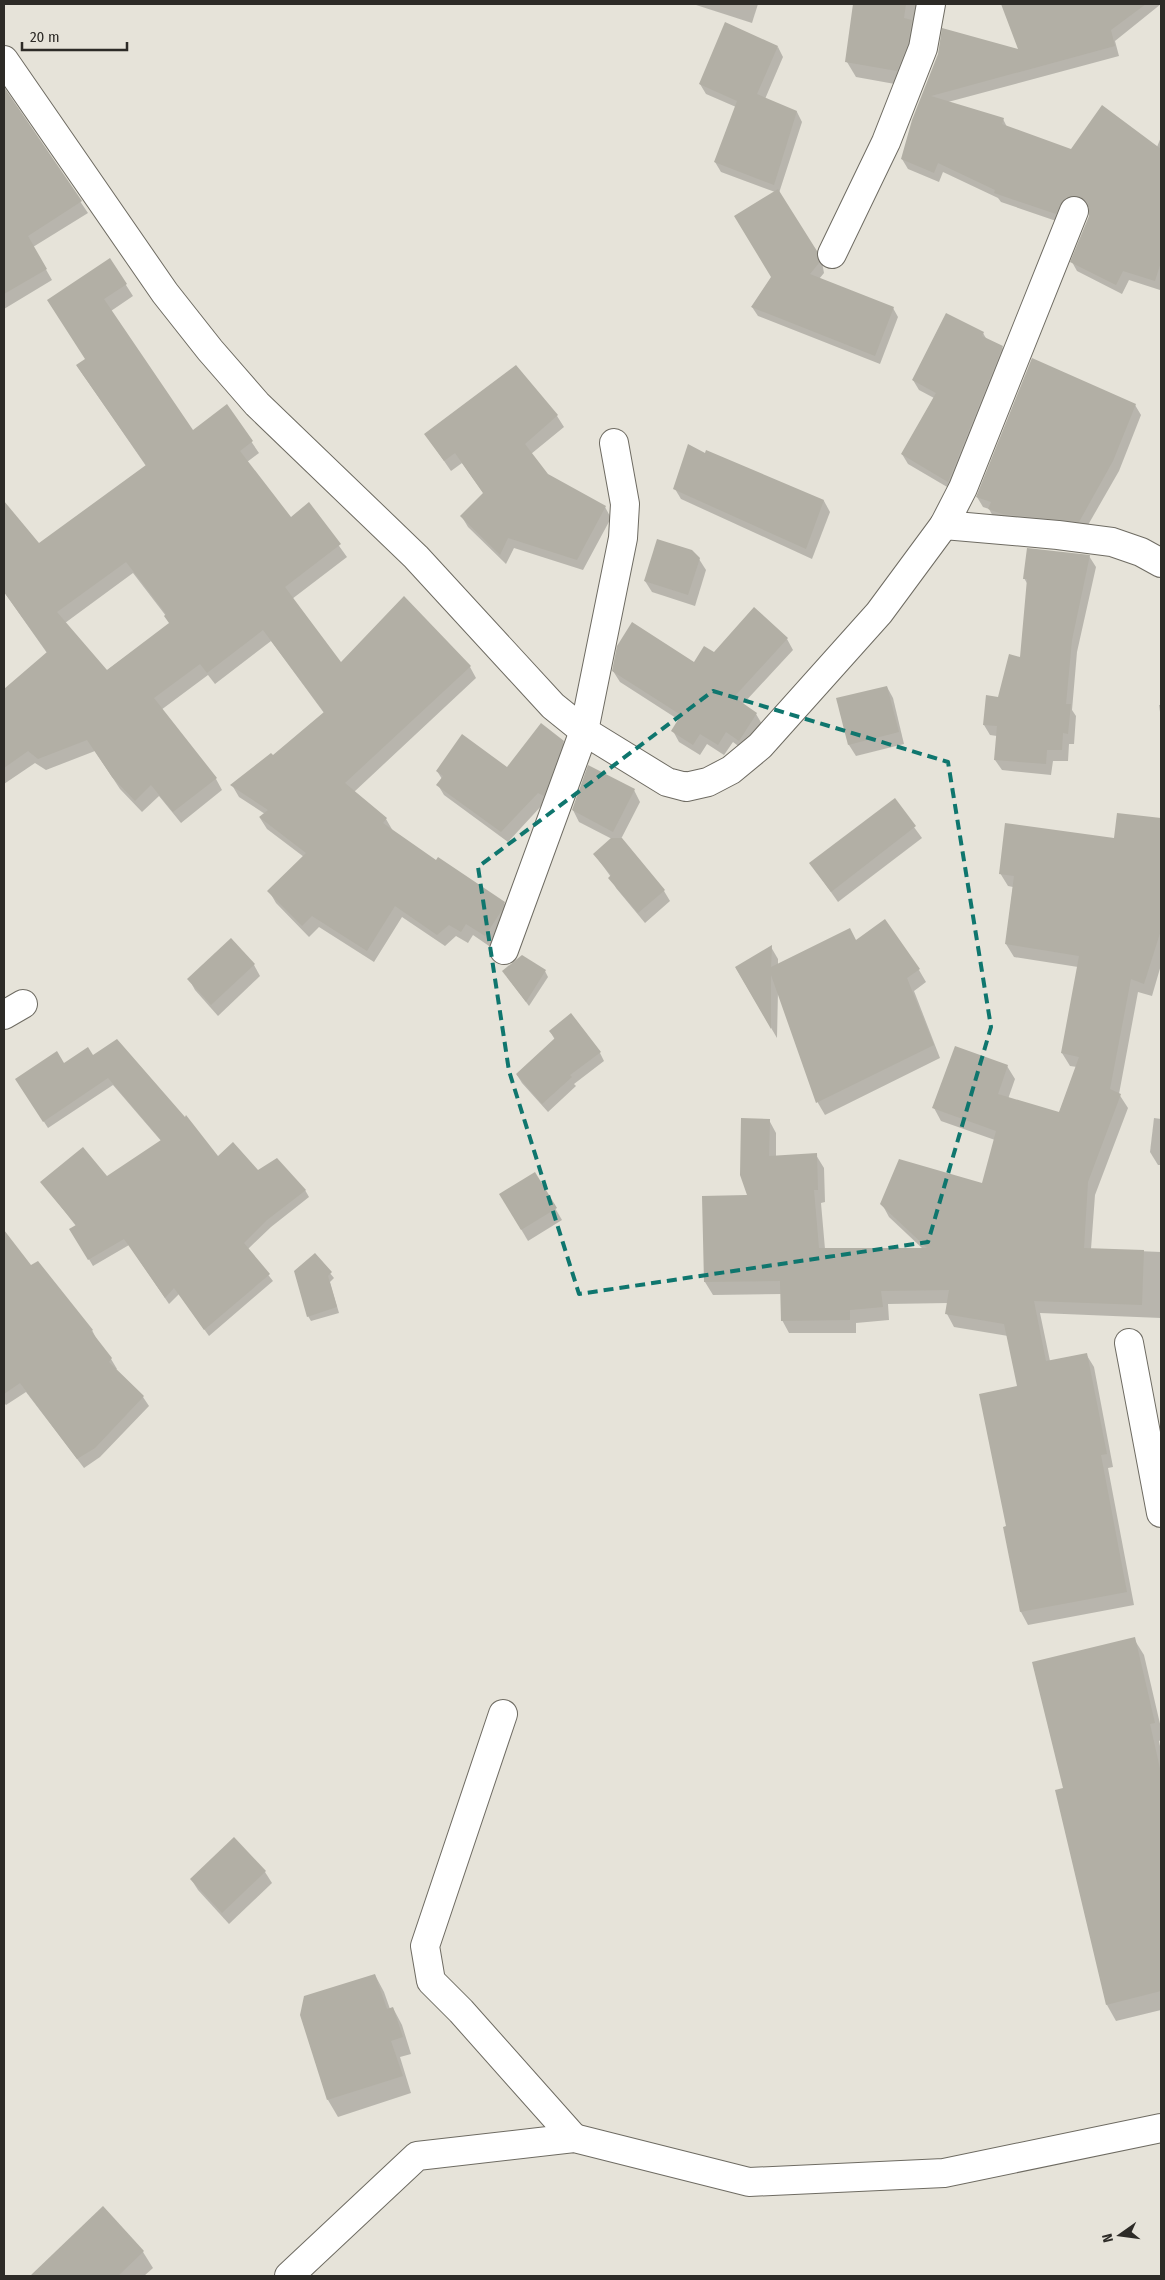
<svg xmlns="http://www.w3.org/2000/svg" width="1165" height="2280" font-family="'Fira Sans Condensed',sans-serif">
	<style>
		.shadow { fill: #0003; fill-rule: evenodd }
		.building { fill: #b2afa5; fill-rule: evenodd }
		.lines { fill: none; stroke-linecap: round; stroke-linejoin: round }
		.minor-casing { stroke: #6e6b62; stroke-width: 30 }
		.minor { stroke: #fff; stroke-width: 28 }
		.marked { fill: none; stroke: #0f766e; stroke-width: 4; stroke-dasharray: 10 6; stroke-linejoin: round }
	</style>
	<rect width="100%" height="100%" fill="#e6e3d9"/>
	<!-- shadow -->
	<g class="shadow">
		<path d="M693,4H758L752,23Z"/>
		<path d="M854,4H917L906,86L856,77L847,62Z"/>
		<path d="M1002,4H1161L1115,41L1119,56L948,102L1003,119L1007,127L1071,150L1157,147L1161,137L1160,290L1129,280L1122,294L1077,271L1072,262L1090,217L1091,209L1087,206L1077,205L1062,223L1001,202L998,198L943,172L939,182L908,169L902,159L939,54L1020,51Z"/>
		<path d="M778,47L783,57L765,99L797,112L802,122L779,193L822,262L824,273L819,279L893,308L898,317L880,364L758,316L752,307L773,277L775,192L721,172L715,162L736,107L706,94L700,84Z"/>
		<path d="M4,89L88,213L33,247L52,280L4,309Z"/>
		<path d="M110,260L133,296L111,311L192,432L227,406L259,453L247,462L291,518L309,504L347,557L292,599L341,664L470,667L476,678L354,792L386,819L393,831L436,862L504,903L511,915L492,948L473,935L468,943L456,936L445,946L402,917L374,962L319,927L309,937L276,903L269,891L304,857L267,829L260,818L265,814L239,797L232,785L273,757L324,713L271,641L215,684L208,675L161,710L216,779L222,790L181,823L159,796L142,812L120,789L95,751L46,770L35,763L4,784V691L47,653L4,592V511L8,508L39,545L146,466L77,366L86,359ZM133,573L166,616L170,624L106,671L65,623Z"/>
		<path d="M983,333L987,340L1002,347L1008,357L954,491L908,464L902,454L934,398L919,390L913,380Z"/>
		<path d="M516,367L557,416L564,427L531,454L547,475L605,507L611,518L583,570L514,548L506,564L468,527L462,517L484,494L462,463L451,471L426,435Z"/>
		<path d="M1135,405L1141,415L1119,471L1084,532L995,520L989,509L983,507L977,497Z"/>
		<path d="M707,452L824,501L830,512L812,559L681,499L675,489Z"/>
		<path d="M1089,556L1096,567L1077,652L1072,710L1076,716L1074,744H1069L1068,761H1053L1051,775L1002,770L995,760L997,736L990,735L984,725L1022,659L1028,585L1024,578Z"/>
		<path d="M699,559L706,570L695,606L652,592L645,581Z"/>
		<path d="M787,639L793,650L743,704L756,714L762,724L745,751L733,742L724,755L707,744L700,755L679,742L673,731L679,720L620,682L613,671L694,663L714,654Z"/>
		<path d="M887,687L893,698L904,744L856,756L849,745L838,699Z"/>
		<path d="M1159,705H1161V719Z"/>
		<path d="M563,742L569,753L544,803L508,842L444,795L438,785L442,779L437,771L507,769Z"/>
		<path d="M634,790L640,802L621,839L664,891L670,901L645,923L616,888L611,877L595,855L612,839L579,822L573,810Z"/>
		<path d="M894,800L922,838L838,902L811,864Z"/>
		<path d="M1118,814L1161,820V965L1152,996L1138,992L1119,1094L1128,1108L1095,1195L1091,1249L1161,1252V1318L1040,1313L1050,1361L1086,1354L1094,1367L1113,1467L1108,1468L1134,1605L1028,1625L1021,1612L1005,1528L1007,1527L1019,1387L1008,1336L954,1327L947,1314L948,1303L888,1304L889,1320L856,1323V1333H789L782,1320V1294L713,1295L705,1282L749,1197L769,1120L776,1133V1157L816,1155L824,1168L825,1202L821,1203L825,1249H923L889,1217L882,1204L983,1184L995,1140L941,1121L934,1108L1007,1066L1015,1079L1008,1099L1059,1113L1077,1067L1070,1066L1062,1053L1078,967L1014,957L1006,944L1013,887L1008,886L1000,873L1115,839Z"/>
		<path d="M231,940L254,965L260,976L218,1016L195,990L189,979Z"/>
		<path d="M857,942L919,970L926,982L914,991L940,1058L825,1115L818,1103L778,991L777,1038L736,968L771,947L778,959V965Z"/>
		<path d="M545,971L548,977L529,1006L507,977Z"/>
		<path d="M550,1031L600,1053L604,1061L574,1084L576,1086L548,1112L522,1083L517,1075L555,1040Z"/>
		<path d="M92,1057L217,1158L305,1190L309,1197L271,1227L248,1249L273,1281L209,1336L179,1294L169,1304L129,1245L93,1266L71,1229L76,1226L42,1182L107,1178L162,1142L113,1085L48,1128L21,1086L64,1064Z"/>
		<path d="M1154,1118L1161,1119V1165H1158L1150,1152Z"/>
		<path d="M535,1174L562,1220L528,1241L501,1195Z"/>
		<path d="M4,1232L31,1267L92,1330L97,1340L111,1359L117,1369L115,1370L143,1397L149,1406L100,1457L84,1468L26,1392L6,1405L4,1403Z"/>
		<path d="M315,1255L334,1278L330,1282L339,1313L311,1321L308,1316Z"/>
		<path d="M1134,1639L1144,1655L1161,1728V1740L1159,1741L1161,1751V2010L1116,2021L1107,2005Z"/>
		<path d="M234,1839L265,1872L272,1883L229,1924L198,1890L191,1879Z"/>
		<path d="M375,1975L384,1992L390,2009L393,2008L402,2025L411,2054L400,2057L411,2093L338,2117L328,2100L301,2015Z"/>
		<path d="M103,2208L143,2252L153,2268L144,2276H46L41,2267Z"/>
	</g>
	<!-- building -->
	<g class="building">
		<path d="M853,4H906L904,18L912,20L908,44L897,71L845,62Z"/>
		<path d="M1001,4H1146L1111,30L1115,46L931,96L1004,118L1002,124L1071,149L1102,105L1161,149V262L1155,281L1123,271L1116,285L1070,262L1089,216V208L1087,202L1080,197L1072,196L1065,198L1056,214L994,193L995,190L938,163L934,173L901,159L912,120L938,54L942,28L1018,49Z"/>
		<path d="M725,22L778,46L757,94L797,111L774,185L714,162L737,101L699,84Z"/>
		<path d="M4,87L82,201L28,236L47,269L4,294Z"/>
		<path d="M778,189L817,251L819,263L810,274L894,307L875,356L751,307L771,277L734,216Z"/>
		<path d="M110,258L127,284L104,299L193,430L227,404L253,441L240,451L291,517L309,502L341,544L285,587L341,662L404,596L471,666L345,783L387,818L383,823L436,860L438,857L505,902L502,910L485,936L466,924L461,932L449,925L437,935L395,906L367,951L312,916L302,926L267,891L306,853L259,817L268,810L230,785L271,753L273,755L324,712L263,630L207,673L200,664L154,698L217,778L173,812L151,785L135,801L112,777L87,740L38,759L28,751L4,768V689L47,652L4,592V501L39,543L146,465L76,365L85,359L47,300ZM126,562L166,614L164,616L169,623L107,670L57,612Z"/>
		<path d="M946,313L984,332L982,336L1003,346L948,482L901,454L936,393L912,380Z"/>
		<path d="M1032,358L1136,404L1113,461L1079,522L1002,514L988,509L991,502L976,497Z"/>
		<path d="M516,365L558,415L525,444L548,474L606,506L577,560L508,538L500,555L460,516L483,493L455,453L444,461L424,434Z"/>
		<path d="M688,444L705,453L706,450L824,500L806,549L673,489Z"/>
		<path d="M657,539L692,550L700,558L688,595L644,581Z"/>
		<path d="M1027,548L1090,555L1072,640L1066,704H1071L1068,734L1063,733L1062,750H1047L1046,764L994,760L997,726L983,725L986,695L998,697L1009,654L1020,657L1027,579H1023Z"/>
		<path d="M754,607L788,638L734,697L757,713L739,741L726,732L718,745L700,734L693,745L671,731L681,715L612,671L617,646L632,622L694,662L704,646L714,652Z"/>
		<path d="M887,686L899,732L848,745L836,698Z"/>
		<path d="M541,723L564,741L544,796L538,793L501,832L436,785L443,776L436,771L462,734L507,767Z"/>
		<path d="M588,765L635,789L613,832L572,810Z"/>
		<path d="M895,798L916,826L831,892L809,863Z"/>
		<path d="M1117,813L1161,818V930L1144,984L1131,979L1110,1089L1121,1094L1088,1182L1084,1248L1144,1250L1142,1305L1034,1301L1046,1361L1087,1353L1107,1454L1101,1455L1127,1592L1020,1612L1003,1527L1006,1526L979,1394L1017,1386L1004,1324L945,1314L949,1290L881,1291L883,1307L850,1310V1320L781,1321L780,1281L704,1282L702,1196L747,1195L740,1175L741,1118L770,1119L769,1156L817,1153L818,1190H814L819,1248H927L880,1204L899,1159L982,1183L996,1131L932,1108L955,1046L1008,1065L998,1094L1059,1112L1079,1057L1061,1053L1079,956L1005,944L1014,876L999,874L1005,823L1114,838Z"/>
		<path d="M611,838H622L665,890L638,913L608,878L611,875L593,854Z"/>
		<path d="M885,919L920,969L907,978L934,1045L816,1103L771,975V1029L735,967L772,945L771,967L850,928L856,940Z"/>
		<path d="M231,938L255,964L211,1005L187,979Z"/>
		<path d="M522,955L546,970L526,1002L502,971Z"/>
		<path d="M571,1013L601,1052L570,1075L572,1077L542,1104L516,1074L555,1038L549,1031Z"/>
		<path d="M117,1039L185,1117L186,1115L218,1156L233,1142L258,1170L277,1158L306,1190L267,1220L244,1243L270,1274L204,1330L174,1288L165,1298L124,1239L88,1260L69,1229L76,1225L40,1182L83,1147L107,1176L161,1140L108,1078L43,1122L15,1079L57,1051L64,1063L88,1047L93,1055Z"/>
		<path d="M535,1172L557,1208L521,1230L499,1194Z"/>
		<path d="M4,1230L31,1265L38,1261L93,1330L91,1331L112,1358L109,1362L144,1396L95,1448L77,1459L20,1383L4,1394Z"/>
		<path d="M315,1253L332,1272L328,1276L337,1307L307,1317L294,1271Z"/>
		<path d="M1135,1637L1155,1723L1150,1724L1161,1773V1991L1106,2005L1055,1790L1063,1788L1032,1662Z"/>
		<path d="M234,1837L266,1871L222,1913L190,1879Z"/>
		<path d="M375,1974L387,2009L393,2007L403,2037L391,2041L403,2076L327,2100L300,2015L304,1996Z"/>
		<path d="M103,2206L144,2251L118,2276H30Z"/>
	</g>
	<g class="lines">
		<!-- minor casing -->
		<g class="minor-casing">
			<g id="minor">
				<path d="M4,60L165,293L210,350L257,404L416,557L553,706L584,731L667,782L686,787L708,782L731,770L760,746L879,613L944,525L963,488L1074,211"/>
				<path d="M832,254L886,142L923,48L931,4"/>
				<path d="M944,525L1058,535L1112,542L1141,552L1161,563"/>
				<path d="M504,950L584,731L623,538L625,504L614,443"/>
				<path d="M4,1015L23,1004"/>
				<path d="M1129,1343L1161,1513"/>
				<path d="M503,1714L425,1946L431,1981L461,2011L574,2138"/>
				<path d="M289,2276L417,2156L574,2138L749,2182L944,2173L1161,2128"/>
			</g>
		</g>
		<!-- minor -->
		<use href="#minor" class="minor"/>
	</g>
	<!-- marked area -->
	<path class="marked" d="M713,691L948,762L991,1027L928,1242L579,1294L509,1071L478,867Z"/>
	<!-- border -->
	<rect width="1165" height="2280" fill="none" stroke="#2d2b27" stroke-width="10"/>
	<!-- north arrow -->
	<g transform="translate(1120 2235) rotate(256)" stroke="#e6e3d9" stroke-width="4" paint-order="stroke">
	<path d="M0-4L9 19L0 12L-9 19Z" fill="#2d2b27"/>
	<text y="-8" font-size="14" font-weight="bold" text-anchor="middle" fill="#2d2b27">N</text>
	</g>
	<!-- scale -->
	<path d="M22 42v8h105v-8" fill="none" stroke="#2d2b27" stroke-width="2.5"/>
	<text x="30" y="42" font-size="15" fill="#2d2b27" stroke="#e6e3d9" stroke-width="4" paint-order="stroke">20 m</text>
</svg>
